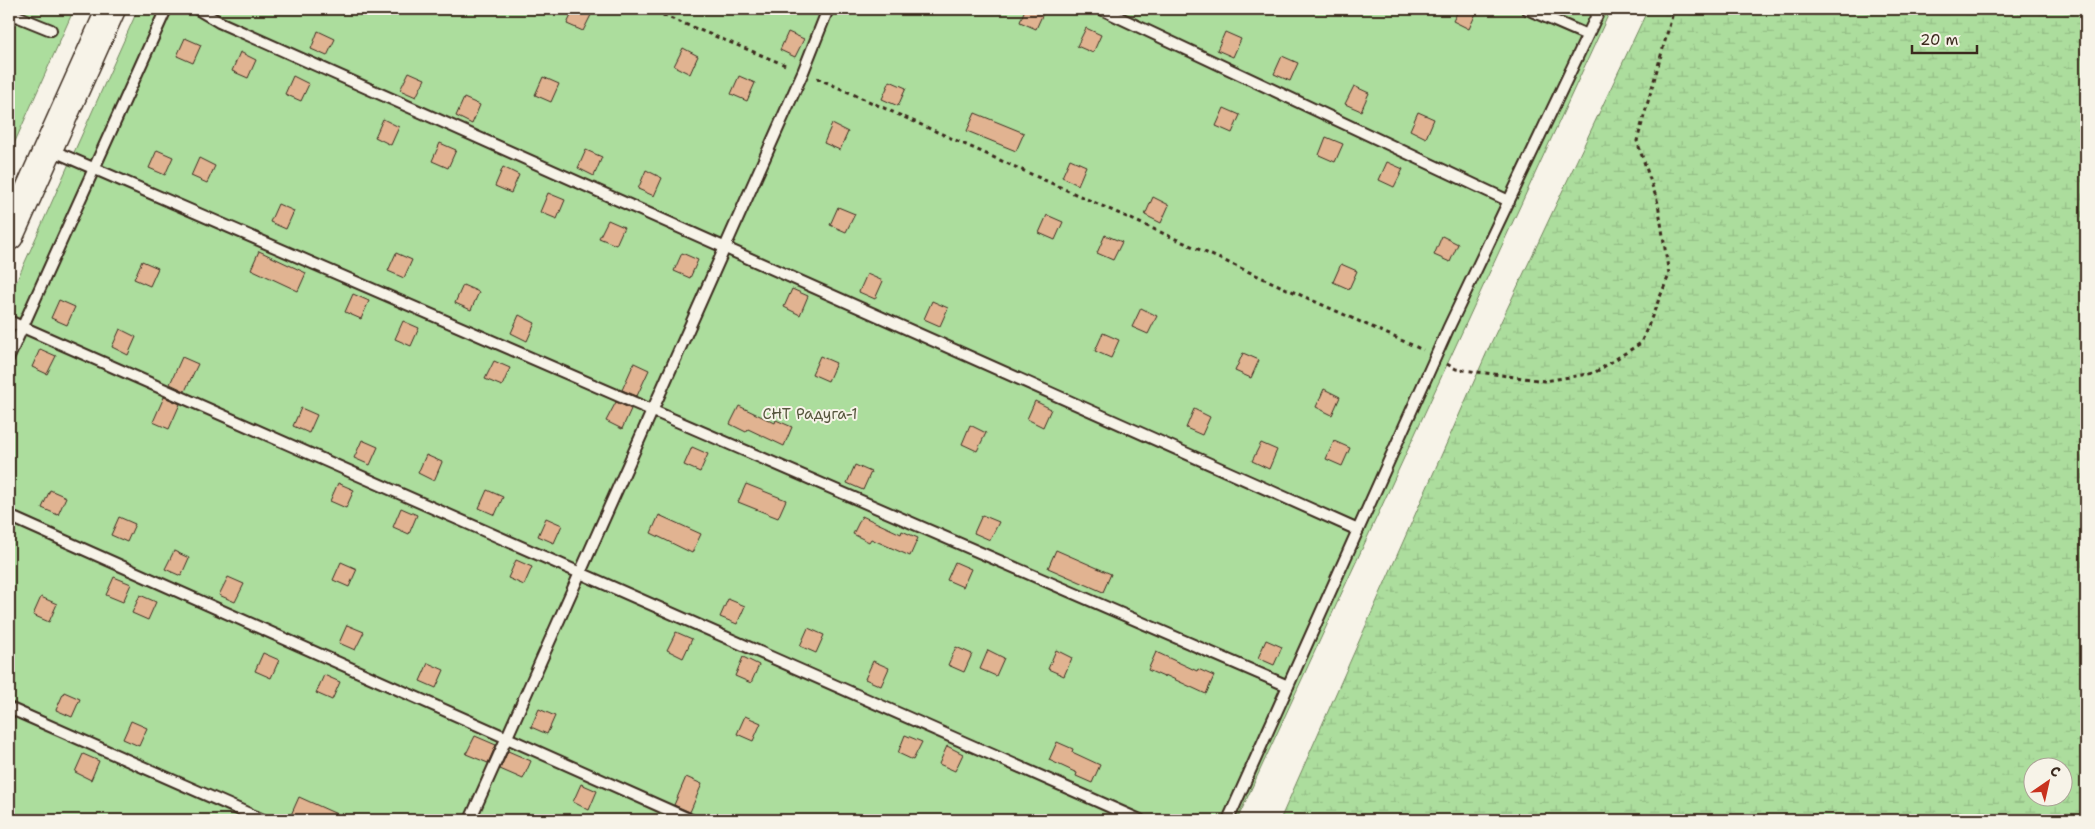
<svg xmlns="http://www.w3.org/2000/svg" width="2095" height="829" font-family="'Shantell Sans',sans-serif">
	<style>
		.wetland { fill: url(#wetland-marsh); stroke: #74845e; fill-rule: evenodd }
		.green { fill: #acdd9d; stroke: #74845e }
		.building { fill: #e1b391; stroke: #3b2a1e }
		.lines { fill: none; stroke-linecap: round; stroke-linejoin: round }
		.lane-casing { stroke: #3b2a1e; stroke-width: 14 }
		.secondary-casing { stroke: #3b2a1e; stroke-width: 31 }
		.path { stroke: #3b2a1e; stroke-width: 3; stroke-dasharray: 4 4; stroke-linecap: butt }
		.lane { stroke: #f7f3e8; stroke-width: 10 }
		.secondary { stroke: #f7f3e8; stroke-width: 28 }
		.labels { text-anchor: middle; stroke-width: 4; stroke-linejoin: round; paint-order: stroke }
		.park-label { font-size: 15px; fill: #57573e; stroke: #f7f3e8 }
	</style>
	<defs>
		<pattern id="wetland-marsh" width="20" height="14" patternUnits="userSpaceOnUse" patternTransform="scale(1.25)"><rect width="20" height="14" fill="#acdd9d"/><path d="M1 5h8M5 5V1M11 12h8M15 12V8" fill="none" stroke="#95be87"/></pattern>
	</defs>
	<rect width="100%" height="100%" fill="#f7f3e8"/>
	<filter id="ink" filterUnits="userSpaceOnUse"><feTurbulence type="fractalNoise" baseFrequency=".02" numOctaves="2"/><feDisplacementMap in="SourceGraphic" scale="10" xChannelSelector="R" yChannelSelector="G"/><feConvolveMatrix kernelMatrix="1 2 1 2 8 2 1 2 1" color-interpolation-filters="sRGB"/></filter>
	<g filter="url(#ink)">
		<!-- wetland -->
		<path class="wetland" d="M1648,9H2086V820H1280L1491,343ZM2032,766H2062V796H2032Z"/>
		<!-- green -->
		<g class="green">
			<path d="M9,9H74L9,155Z"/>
			<path d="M138,9H1611L1237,820H9V298Z"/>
		</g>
		<!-- building -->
		<g class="building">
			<path d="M574,9H582L592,13L583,31L567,24Z"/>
			<path d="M1025,9H1045L1036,29L1020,22Z"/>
			<path d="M1459,9H1478L1469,29L1453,21Z"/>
			<path d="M1086,28L1101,35L1093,53L1077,46Z"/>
			<path d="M318,31L335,39L327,56L311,49Z"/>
			<path d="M788,32L804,39L795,57L780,50Z"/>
			<path d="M1225,32L1241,39L1233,57L1217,50Z"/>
			<path d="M185,38L201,45L193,63L177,56Z"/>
			<path d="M683,48L698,56L690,74L674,66Z"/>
			<path d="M240,52L256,60L248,78L232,71Z"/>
			<path d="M1282,56L1298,63L1290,81L1274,74Z"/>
			<path d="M409,72L425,79L416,97L400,90Z"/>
			<path d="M293,76L309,84L301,101L285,94Z"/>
			<path d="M739,76L755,83L747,101L731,94Z"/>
			<path d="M543,77L559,84L551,102L535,95Z"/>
			<path d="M890,81L906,88L898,106L882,99Z"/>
			<path d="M1354,86L1369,93L1361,111L1345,104Z"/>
			<path d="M464,98L480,105L472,124L456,116Z"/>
			<path d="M1224,108L1240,115L1232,133L1216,126Z"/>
			<path d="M1418,112L1434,119L1426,138L1410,130Z"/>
			<path d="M975,113L1024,133L1016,151L967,131Z"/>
			<path d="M383,119L399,127L391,145L375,137Z"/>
			<path d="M832,124L848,132L840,150L824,143Z"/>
			<path d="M1326,137L1343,144L1335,162L1319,155Z"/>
			<path d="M440,143L456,150L448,168L432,161Z"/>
			<path d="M157,150L173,157L165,175L149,168Z"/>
			<path d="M586,150L602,157L594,176L578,168Z"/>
			<path d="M199,158L215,166L207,183L191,176Z"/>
			<path d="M1070,159L1086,166L1078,185L1062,177Z"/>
			<path d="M1387,162L1403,169L1394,187L1379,180Z"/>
			<path d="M503,167L519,175L511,193L495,186Z"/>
			<path d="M646,170L662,178L654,196L638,189Z"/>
			<path d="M548,193L565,200L557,219L540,212Z"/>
			<path d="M1153,197L1169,205L1161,223L1145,215Z"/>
			<path d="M278,204L294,211L286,229L270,222Z"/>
			<path d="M838,207L855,214L846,232L830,225Z"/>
			<path d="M1047,215L1063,222L1055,240L1039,233Z"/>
			<path d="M608,220L624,227L616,245L599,238Z"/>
			<path d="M1105,235L1122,242L1113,260L1097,253Z"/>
			<path d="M1442,236L1458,244L1450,262L1434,255Z"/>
			<path d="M259,251L306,273L298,291L251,269Z"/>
			<path d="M396,253L412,260L404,278L388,271Z"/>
			<path d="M682,253L698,260L690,278L674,271Z"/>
			<path d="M142,261L158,268L150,286L134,279Z"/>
			<path d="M1341,264L1357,271L1349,289L1333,282Z"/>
			<path d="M867,274L883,281L875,299L859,292Z"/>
			<path d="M463,285L479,292L471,310L455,303Z"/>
			<path d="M792,289L808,296L800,315L784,307Z"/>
			<path d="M353,294L369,301L361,319L345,312Z"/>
			<path d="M59,300L75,307L67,325L51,318Z"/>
			<path d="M932,301L948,308L940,326L924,319Z"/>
			<path d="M1141,308L1157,316L1148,334L1132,327Z"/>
			<path d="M519,315L535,323L527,341L511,333Z"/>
			<path d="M403,321L419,328L411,346L395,339Z"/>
			<path d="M120,329L136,337L128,355L112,347Z"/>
			<path d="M1103,333L1119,340L1111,358L1095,351Z"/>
			<path d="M40,349L56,356L47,374L32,367Z"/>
			<path d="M1243,353L1259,360L1251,378L1235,371Z"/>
			<path d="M820,356L836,363L828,381L812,374Z"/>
			<path d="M182,357L198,364L185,391L170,384Z"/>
			<path d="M494,361L510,368L502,386L485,379Z"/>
			<path d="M634,363L649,370L637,396L622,390Z"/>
			<path d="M1324,389L1340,397L1332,415L1316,407Z"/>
			<path d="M164,397L180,404L169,429L153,422Z"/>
			<path d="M1035,401L1051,409L1043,427L1027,419Z"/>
			<path d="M616,402L631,409L622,429L606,421Z"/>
			<path d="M739,406L775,423L776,420L792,427L784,446L748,429L746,432L730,424Z"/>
			<path d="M301,408L317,415L309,433L293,426Z"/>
			<path d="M1194,409L1210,417L1202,435L1186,428Z"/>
			<path d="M970,425L986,433L977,451L962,444Z"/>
			<path d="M362,440L378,447L370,465L354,458Z"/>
			<path d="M1334,441L1350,448L1342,466L1326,459Z"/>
			<path d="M1261,443L1277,450L1269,469L1252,461Z"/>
			<path d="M692,447L708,454L700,472L684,465Z"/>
			<path d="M426,455L442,462L434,481L418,473Z"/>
			<path d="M855,465L871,472L863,490L847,483Z"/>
			<path d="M338,483L354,490L346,508L330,501Z"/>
			<path d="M746,484L786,500L778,518L738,502Z"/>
			<path d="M50,490L66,497L58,515L42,508Z"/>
			<path d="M487,490L503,497L495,515L479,508Z"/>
			<path d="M401,508L417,515L409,534L393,527Z"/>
			<path d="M659,515L701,534L692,553L651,533Z"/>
			<path d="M982,515L999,522L990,540L974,533Z"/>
			<path d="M862,516L901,534L902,531L918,538L910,556L871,539L869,542L853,534Z"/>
			<path d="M119,517L135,524L127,542L111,535Z"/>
			<path d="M546,518L562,525L554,543L538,536Z"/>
			<path d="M1056,550L1111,574L1103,592L1048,568Z"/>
			<path d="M174,551L189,558L181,576L165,569Z"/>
			<path d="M516,560L532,567L524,585L508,578Z"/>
			<path d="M341,562L357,569L349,587L333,580Z"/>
			<path d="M955,562L971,569L963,587L947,580Z"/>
			<path d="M114,577L131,584L123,602L106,595Z"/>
			<path d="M228,577L244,584L235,602L219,595Z"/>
			<path d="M140,595L156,602L148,620L132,613Z"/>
			<path d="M41,597L57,604L49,622L33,615Z"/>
			<path d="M728,599L745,606L737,624L720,617Z"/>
			<path d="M347,625L364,632L355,650L339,643Z"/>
			<path d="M808,628L824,635L816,653L800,646Z"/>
			<path d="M676,632L692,639L683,658L667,650Z"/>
			<path d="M1266,640L1282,647L1274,665L1258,658Z"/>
			<path d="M956,647L972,654L964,672L948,665Z"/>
			<path d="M988,650L1004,658L996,676L980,669Z"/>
			<path d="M1056,650L1072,658L1064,676L1048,669Z"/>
			<path d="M1156,652L1197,671L1198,669L1214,676L1206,694L1165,675L1164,677L1148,670Z"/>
			<path d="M263,653L279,660L271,678L255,671Z"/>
			<path d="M743,657L759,665L751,683L735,676Z"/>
			<path d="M873,661L889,668L881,686L865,679Z"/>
			<path d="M428,663L444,670L436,688L420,681Z"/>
			<path d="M324,675L340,682L332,700L316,693Z"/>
			<path d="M64,692L80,699L72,717L56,710Z"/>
			<path d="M539,709L555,716L547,734L531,727Z"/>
			<path d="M745,716L761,723L753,741L737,734Z"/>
			<path d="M131,721L147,728L139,746L123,739Z"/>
			<path d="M905,735L922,742L913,760L898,753Z"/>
			<path d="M475,736L496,745L488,763L466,754Z"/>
			<path d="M1057,742L1073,749L1072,752L1100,765L1092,783L1076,776L1077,773L1049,760Z"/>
			<path d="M947,746L963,754L955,771L939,764Z"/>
			<path d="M508,751L531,761L523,779L500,769Z"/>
			<path d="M83,754L99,761L91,780L75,772Z"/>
			<path d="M686,777L702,784L690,812L674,805Z"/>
			<path d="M581,784L597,791L589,810L573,802Z"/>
			<path d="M299,797L350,820H302L291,815Z"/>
		</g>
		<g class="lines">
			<!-- lane casing -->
			<g class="lane-casing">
				<g id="lane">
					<path d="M197,9L219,22L1358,530"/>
					<path d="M1101,9L1509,201"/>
					<path d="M1527,9L1587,35"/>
					<path d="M9,13L51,30"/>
					<path d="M49,149L1288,686"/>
					<path d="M9,321L1140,820"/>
					<path d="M9,357L166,9"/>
					<path d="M9,516L691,820"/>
					<path d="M9,708L263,820"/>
					<path d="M470,820L803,72L828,9"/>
					<path d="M1228,820L1448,329L1600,9"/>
				</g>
			</g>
			<!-- secondary casing -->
			<g class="secondary-casing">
				<path id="secondary" d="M9,236L111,9"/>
			</g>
			<!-- path -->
			<g class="path">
				<path d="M648,9L788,66"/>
				<path d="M817,78L1423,350"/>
				<path d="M1447,364L1456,369L1545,381L1594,373L1641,343L1669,275L1658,203L1637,141L1674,9"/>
			</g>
			<!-- lane -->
			<use href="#lane" class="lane"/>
			<!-- secondary -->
			<use href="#secondary" class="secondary"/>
		</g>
	</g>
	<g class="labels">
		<!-- park labels -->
		<g class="park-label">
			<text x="810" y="419">СНТ Радуга-1</text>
		</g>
	</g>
	<!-- margin -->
	<rect width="2095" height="829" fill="none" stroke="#f7f3e8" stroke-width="30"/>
	<rect x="15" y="15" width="2065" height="799" fill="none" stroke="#3b2a1e" stroke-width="2" filter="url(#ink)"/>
	<!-- north arrow -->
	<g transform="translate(2048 782) rotate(34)"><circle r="24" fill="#f7f3e8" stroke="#aca397"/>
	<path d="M0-4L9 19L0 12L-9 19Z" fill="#c8321e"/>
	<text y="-8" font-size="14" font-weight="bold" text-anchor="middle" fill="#3b2a1e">С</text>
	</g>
	<!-- scale -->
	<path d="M1912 45v8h65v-8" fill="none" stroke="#3b2a1e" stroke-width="2.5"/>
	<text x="1920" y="45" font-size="15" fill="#3b2a1e" stroke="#f7f3e8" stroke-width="4" paint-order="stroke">20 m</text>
</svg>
